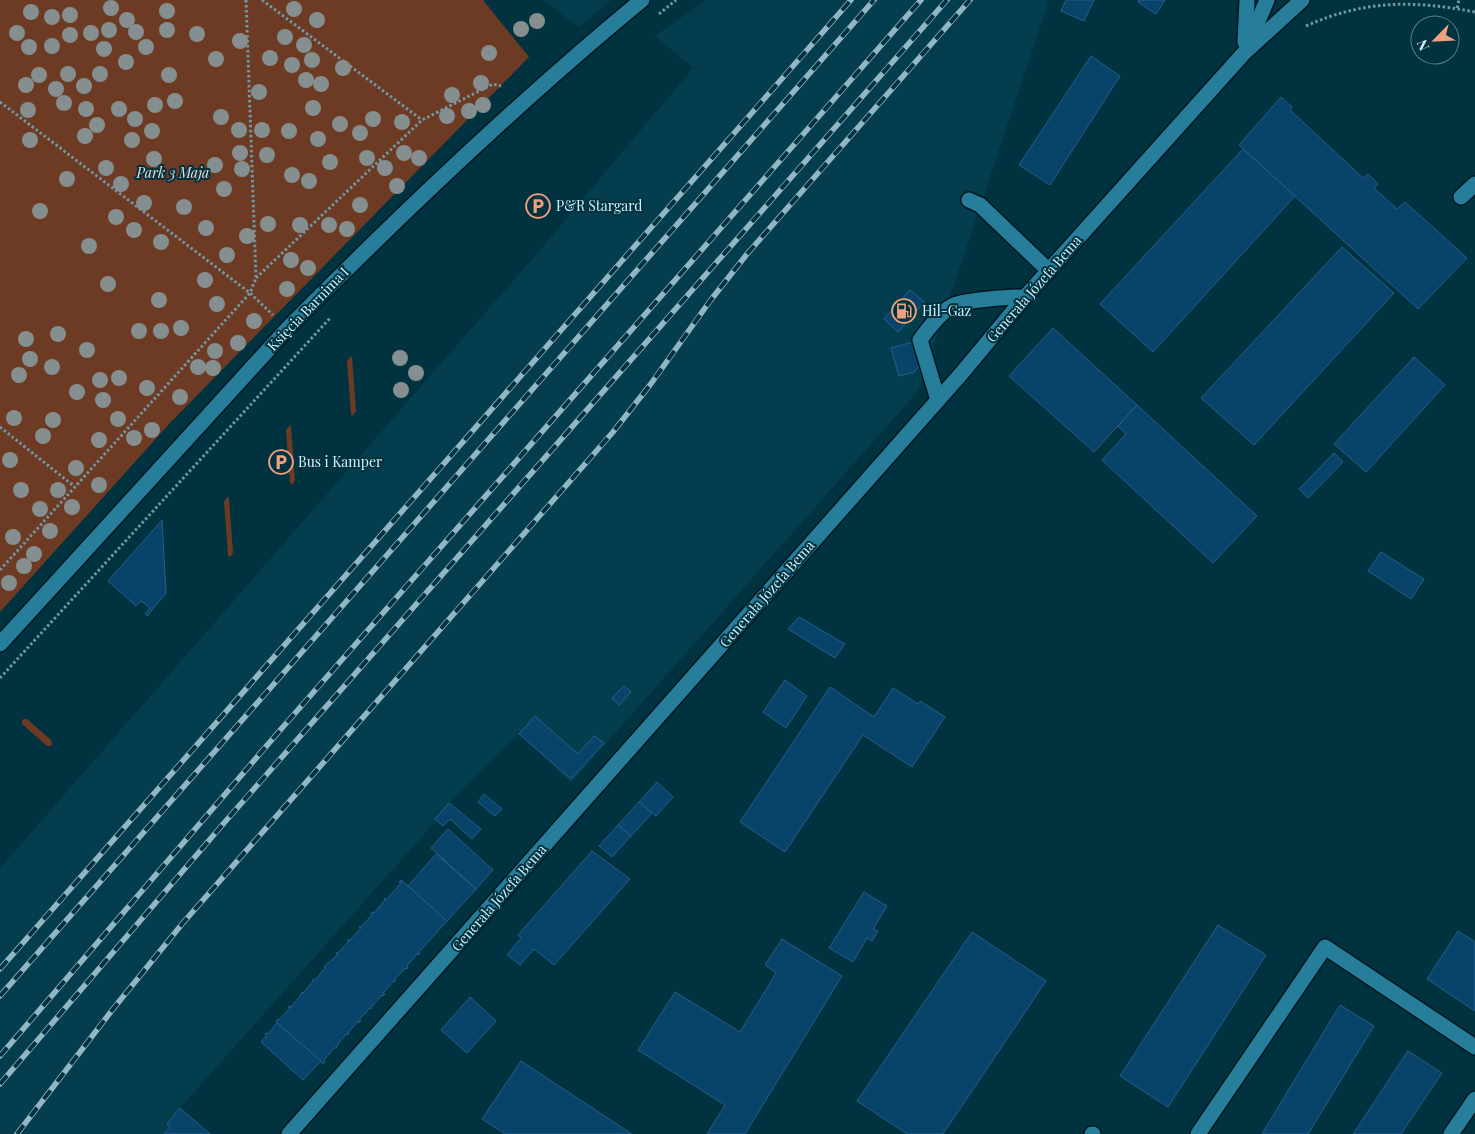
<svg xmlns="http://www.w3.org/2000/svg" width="1475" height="1134" font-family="'Playfair Display',serif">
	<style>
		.built { fill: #043e4e }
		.green { fill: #6d3a23 }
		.building { fill: #08446a; stroke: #255f89 }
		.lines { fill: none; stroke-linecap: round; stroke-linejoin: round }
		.minor-casing { stroke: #001821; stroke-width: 18 }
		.path { stroke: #7097a4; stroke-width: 3; stroke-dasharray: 2.5 2.5; stroke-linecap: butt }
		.minor { stroke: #267e9a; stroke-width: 15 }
		.rail-casing { stroke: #92b7c3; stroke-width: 5.5 }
		.rail { stroke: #013240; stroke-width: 4; stroke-dasharray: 11; stroke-linecap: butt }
		.tree { fill: #858f90 }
		.labels { text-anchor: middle; stroke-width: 4; stroke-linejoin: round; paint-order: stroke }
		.park-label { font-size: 14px; font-style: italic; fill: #f1dbd2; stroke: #013240 }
		.poi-label { font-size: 14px; fill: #d2f1fd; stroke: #013240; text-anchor: start }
		.street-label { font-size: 14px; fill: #d2f1fd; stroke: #013240 }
	</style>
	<rect width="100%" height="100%" fill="#013240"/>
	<!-- built -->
	<g class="built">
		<path d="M543,0H611L579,27Z"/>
		<path d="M706,0H1049L919,390L571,783L519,734L449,803L436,819L437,820L180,1108L167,1124L170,1127L164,1134H0V868L535,256L693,68L655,36Z"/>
	</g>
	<!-- green -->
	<g class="green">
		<path d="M0,0H483L529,57L170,423L0,612Z"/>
		<path d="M350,357H352L356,411L352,416L351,414L347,362Z"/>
		<path d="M290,425L291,426L295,480L292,485L290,483L286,430Z"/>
		<path d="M227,497L229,498L233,552L232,555L229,557L228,555L224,502Z"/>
		<path d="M24,719H27L51,740L52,744L51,746H47L22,724V720Z"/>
	</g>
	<!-- building -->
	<g class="building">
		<path d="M1066,0H1094L1084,21L1061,11Z"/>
		<path d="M1139,0H1165L1156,14L1138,2Z"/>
		<path d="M1091,56L1120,76L1050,185L1019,165Z"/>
		<path d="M1281,97L1292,107L1290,110L1363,178L1368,174L1378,184L1374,188L1397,209L1405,202L1467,258L1418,309L1239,145Z"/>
		<path d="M1243,149L1295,196L1153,352L1100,304Z"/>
		<path d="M1342,247L1394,293L1254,445L1201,398Z"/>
		<path d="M910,290L924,302L898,332L884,319Z"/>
		<path d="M1053,328L1137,405L1094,452L1009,376Z"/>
		<path d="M917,341L923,362L914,372L899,376L891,348Z"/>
		<path d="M1414,357L1445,385L1366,472L1334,444Z"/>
		<path d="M1137,405L1257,516L1213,563L1102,460L1126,434L1118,426Z"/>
		<path d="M1334,453L1343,462L1308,498L1299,489Z"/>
		<path d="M162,520L166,593L147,616L145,614L150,608L141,601L136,606L108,581Z"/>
		<path d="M1381,552L1424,579L1411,599L1368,571Z"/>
		<path d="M799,617L845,644L835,658L788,629Z"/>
		<path d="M785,680L807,696L786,728L763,712Z"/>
		<path d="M624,686L631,692L619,705L612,698Z"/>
		<path d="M830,687L874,717L893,688L918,704L920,701L945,717L912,767L863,735L785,852L740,822Z"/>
		<path d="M535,716L578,754L594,736L604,743L571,779L519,734Z"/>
		<path d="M657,782L673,797L656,816L639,802Z"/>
		<path d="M484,794L502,809L495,816L478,802Z"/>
		<path d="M639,802L652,813L631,836L618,825Z"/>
		<path d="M449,803L481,829L472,839L450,819L443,826L435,819Z"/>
		<path d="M618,825L631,836L612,857L599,846Z"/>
		<path d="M448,829L493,870L476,889L431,848Z"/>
		<path d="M592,851L630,879L554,965L534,949L520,965L507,955L521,938L518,935Z"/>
		<path d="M436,854L476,889L447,921L408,886Z"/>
		<path d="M401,880L447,921L419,952L420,954H417L407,966L408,967L407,969L406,968L395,979V982L394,981L383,993L385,994L383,996L382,995L372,1006L371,1009L370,1008L359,1020L361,1021L359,1023L358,1021L348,1033L349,1034H346L336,1047L337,1048H334L324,1060L325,1061L324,1063H322L277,1023L276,1021L278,1019L279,1020L290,1008L288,1007L290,1006L291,1007L301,995L302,992L303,993L313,981V979L315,980L325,968L324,967L337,955L336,954L337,952L338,953L349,941L347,940H350L361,928L359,927L362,926L372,915L371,913L373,912L374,913L384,901L385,898L386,900L401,883L399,882Z"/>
		<path d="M864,892L887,906L873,929L878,931L872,941L867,938L853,962L829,948Z"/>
		<path d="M1218,925L1266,955L1168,1107L1120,1076Z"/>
		<path d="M1458,931L1475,942V1011L1427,979Z"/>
		<path d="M972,932L1046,981L943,1134H907L857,1101Z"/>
		<path d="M782,939L842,976L745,1134H707L725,1105L638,1050L675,992L740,1032L776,973L765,965Z"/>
		<path d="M470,997L496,1021L467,1053L441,1030Z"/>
		<path d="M1340,1005L1374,1026L1308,1134H1262Z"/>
		<path d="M277,1023L321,1061L303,1080L261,1042L266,1036L265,1034L266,1033L268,1034Z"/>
		<path d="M1408,1051L1442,1073L1401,1134H1353Z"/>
		<path d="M521,1061L632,1134H505L482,1119Z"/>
		<path d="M180,1108L210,1134H164L170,1127L167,1124Z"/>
	</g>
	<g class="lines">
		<!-- minor casing -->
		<g class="minor-casing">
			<g id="minor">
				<path d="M1245,42L1247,0"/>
				<path d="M1247,47L1267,0"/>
				<path d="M1461,197L1475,184"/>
				<path d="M969,200L980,205L1049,271"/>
				<path d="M938,400L920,340C926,331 942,311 952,306C960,300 1013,297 1025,297"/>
				<path d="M0,644L289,327C402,213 518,102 642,0"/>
				<path d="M289,1134L961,374L1025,297L1244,53L1302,0"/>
				<path d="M1092,1134H1093"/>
				<path d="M1198,1134L1325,947L1475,1047"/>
				<path d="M1451,1134L1475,1099"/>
			</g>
		</g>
		<!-- path -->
		<g class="path">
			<path d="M262,0L422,120"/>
			<path d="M1457,8L1459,0"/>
			<path d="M659,14L676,0"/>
			<path d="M1306,26C1364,0 1413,0 1475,12"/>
			<path d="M0,102L250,293L273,315"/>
			<path d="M256,278L422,120L493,84L501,86"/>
			<path d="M0,427L75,487"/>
			<path d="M0,570L250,293L256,278L246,0"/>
			<path d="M0,678L331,317"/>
		</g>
		<!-- minor -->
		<use href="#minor" class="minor"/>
		<!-- rail casing -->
		<g class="rail-casing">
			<g id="rail">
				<path d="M0,969L851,0"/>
				<path d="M0,996L874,0"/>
				<path d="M0,1056L282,728L921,0"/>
				<path d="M0,1084L224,823L947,0"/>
				<path d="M17,1134L113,1009L182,924L613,432L650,385L710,301L747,254L970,0"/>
			</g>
		</g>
		<!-- rail -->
		<use href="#rail" class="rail"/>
	</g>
	<!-- trees -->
	<g class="tree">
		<circle cx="111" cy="8" r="8"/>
		<circle cx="294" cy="9" r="8"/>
		<circle cx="167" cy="11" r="8"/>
		<circle cx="31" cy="12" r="8"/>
		<circle cx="70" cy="15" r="8"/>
		<circle cx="52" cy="17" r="8"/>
		<circle cx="127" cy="20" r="8"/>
		<circle cx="317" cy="20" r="8"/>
		<circle cx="537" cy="21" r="8"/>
		<circle cx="521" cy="29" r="8"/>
		<circle cx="109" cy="30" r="8"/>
		<circle cx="167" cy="30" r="8"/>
		<circle cx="136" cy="32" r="8"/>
		<circle cx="17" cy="33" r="8"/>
		<circle cx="91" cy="33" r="8"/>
		<circle cx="197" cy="34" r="8"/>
		<circle cx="70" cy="35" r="8"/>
		<circle cx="285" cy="37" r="8"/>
		<circle cx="240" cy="41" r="8"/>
		<circle cx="304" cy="45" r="8"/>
		<circle cx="52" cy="46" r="8"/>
		<circle cx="29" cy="47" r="8"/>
		<circle cx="146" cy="47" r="8"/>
		<circle cx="104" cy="49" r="8"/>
		<circle cx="489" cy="53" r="8"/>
		<circle cx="270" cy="58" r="8"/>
		<circle cx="216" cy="59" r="8"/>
		<circle cx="312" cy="60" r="8"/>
		<circle cx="126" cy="62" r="8"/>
		<circle cx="292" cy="65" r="8"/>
		<circle cx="343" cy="68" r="8"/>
		<circle cx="68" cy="74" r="8"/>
		<circle cx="100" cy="74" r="8"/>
		<circle cx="39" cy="75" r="8"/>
		<circle cx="169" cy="75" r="8"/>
		<circle cx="306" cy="80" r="8"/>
		<circle cx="481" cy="83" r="8"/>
		<circle cx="321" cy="84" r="8"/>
		<circle cx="26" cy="85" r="8"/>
		<circle cx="84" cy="86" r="8"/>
		<circle cx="56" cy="89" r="8"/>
		<circle cx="259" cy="92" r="8"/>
		<circle cx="452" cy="95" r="8"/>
		<circle cx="175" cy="101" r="8"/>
		<circle cx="64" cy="103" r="8"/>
		<circle cx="155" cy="105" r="8"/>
		<circle cx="483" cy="105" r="8"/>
		<circle cx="313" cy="108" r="8"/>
		<circle cx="86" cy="109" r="8"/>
		<circle cx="119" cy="109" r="8"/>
		<circle cx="28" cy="110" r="8"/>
		<circle cx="469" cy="111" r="8"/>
		<circle cx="447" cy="116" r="8"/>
		<circle cx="221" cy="117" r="8"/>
		<circle cx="135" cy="119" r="8"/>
		<circle cx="373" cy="119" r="8"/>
		<circle cx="402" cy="122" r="8"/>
		<circle cx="340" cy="124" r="8"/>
		<circle cx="97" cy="125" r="8"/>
		<circle cx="239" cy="130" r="8"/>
		<circle cx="262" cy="130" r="8"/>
		<circle cx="152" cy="131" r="8"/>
		<circle cx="289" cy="131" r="8"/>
		<circle cx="360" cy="133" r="8"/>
		<circle cx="85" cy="136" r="8"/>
		<circle cx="318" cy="139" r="8"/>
		<circle cx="30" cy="140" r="8"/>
		<circle cx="132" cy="140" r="8"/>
		<circle cx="240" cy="153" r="8"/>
		<circle cx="404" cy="153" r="8"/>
		<circle cx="267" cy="155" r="8"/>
		<circle cx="367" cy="158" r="8"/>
		<circle cx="419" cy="158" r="8"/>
		<circle cx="154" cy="159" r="8"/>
		<circle cx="330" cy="162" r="8"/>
		<circle cx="215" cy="165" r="8"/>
		<circle cx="106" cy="168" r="8"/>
		<circle cx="385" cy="168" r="8"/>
		<circle cx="242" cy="169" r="8"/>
		<circle cx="292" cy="175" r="8"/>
		<circle cx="67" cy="179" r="8"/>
		<circle cx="309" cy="181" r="8"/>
		<circle cx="121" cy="184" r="8"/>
		<circle cx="397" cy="186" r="8"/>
		<circle cx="224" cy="189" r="8"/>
		<circle cx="144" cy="203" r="8"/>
		<circle cx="360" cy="205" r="8"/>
		<circle cx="184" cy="207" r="8"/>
		<circle cx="40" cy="211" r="8"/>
		<circle cx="116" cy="217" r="8"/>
		<circle cx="268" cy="224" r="8"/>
		<circle cx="300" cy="225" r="8"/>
		<circle cx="329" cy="225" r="8"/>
		<circle cx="206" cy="228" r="8"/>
		<circle cx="347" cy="229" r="8"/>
		<circle cx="134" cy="230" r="8"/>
		<circle cx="247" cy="236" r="8"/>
		<circle cx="161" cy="242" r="8"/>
		<circle cx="89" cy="246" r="8"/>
		<circle cx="227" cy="255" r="8"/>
		<circle cx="291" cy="260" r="8"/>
		<circle cx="308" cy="268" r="8"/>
		<circle cx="205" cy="280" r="8"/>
		<circle cx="108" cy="284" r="8"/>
		<circle cx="287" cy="289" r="8"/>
		<circle cx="159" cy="300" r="8"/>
		<circle cx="217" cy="304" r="8"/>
		<circle cx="254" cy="321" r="8"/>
		<circle cx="181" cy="328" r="8"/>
		<circle cx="139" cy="331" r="8"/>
		<circle cx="161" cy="331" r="8"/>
		<circle cx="58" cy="334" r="8"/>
		<circle cx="26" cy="339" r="8"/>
		<circle cx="238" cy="343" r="8"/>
		<circle cx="87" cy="350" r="8"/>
		<circle cx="215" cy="351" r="8"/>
		<circle cx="400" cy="358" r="8"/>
		<circle cx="30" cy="359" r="8"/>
		<circle cx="52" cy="367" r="8"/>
		<circle cx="198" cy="367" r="8"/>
		<circle cx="213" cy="368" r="8"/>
		<circle cx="416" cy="373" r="8"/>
		<circle cx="19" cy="375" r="8"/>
		<circle cx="119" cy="378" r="8"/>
		<circle cx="100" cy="380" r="8"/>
		<circle cx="147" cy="388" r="8"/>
		<circle cx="401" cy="390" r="8"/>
		<circle cx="77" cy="392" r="8"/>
		<circle cx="180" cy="397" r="8"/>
		<circle cx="103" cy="400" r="8"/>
		<circle cx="14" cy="418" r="8"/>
		<circle cx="118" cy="419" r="8"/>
		<circle cx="53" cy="420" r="8"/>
		<circle cx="152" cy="430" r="8"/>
		<circle cx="43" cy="436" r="8"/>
		<circle cx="134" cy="438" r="8"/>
		<circle cx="99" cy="440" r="8"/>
		<circle cx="10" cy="460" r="8"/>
		<circle cx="76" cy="468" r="8"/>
		<circle cx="99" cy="485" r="8"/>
		<circle cx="21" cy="490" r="8"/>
		<circle cx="58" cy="490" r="8"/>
		<circle cx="72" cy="507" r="8"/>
		<circle cx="40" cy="509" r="8"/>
		<circle cx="50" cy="531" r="8"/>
		<circle cx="13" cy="537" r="8"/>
		<circle cx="34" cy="554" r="8"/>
		<circle cx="24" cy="566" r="8"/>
		<circle cx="9" cy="583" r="8"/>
	</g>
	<!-- icons -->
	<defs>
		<g id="parking-ring" transform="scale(1.25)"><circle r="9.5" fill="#013240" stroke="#f2a17e" stroke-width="1.5"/><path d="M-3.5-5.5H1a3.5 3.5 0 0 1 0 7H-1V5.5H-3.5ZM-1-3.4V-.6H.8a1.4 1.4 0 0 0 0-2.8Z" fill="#f2a17e"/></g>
		<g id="fuel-ring" transform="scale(1.25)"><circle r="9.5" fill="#013240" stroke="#f2a17e" stroke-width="1.5"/><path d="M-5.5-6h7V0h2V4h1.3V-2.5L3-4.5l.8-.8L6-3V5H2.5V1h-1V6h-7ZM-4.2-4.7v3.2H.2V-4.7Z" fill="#f2a17e"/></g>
	</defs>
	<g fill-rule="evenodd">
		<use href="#parking-ring" x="538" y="206"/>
		<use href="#fuel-ring" x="904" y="311"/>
		<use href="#parking-ring" x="281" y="462"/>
	</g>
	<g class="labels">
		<!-- park labels -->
		<g class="park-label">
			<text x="173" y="178">Park 3 Maja</text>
		</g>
		<!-- poi labels -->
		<g class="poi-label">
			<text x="556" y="211">P&amp;R Stargard</text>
			<text x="922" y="316">Hil-Gaz</text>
			<text x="298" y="467">Bus i Kamper</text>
		</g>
		<!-- street labels -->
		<g class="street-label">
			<text transform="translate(1034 289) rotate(-49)" y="5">Generała Józefa Bema</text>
			<text transform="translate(308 309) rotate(-46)" y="5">Księcia Barnima I</text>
			<text transform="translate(767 594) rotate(-49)" y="5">Generała Józefa Bema</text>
			<text transform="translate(499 898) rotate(-49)" y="5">Generała Józefa Bema</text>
		</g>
	</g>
	<!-- north arrow -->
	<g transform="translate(1435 40) rotate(246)"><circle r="24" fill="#013240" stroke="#557e8c"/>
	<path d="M0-4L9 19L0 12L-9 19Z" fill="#f2a17e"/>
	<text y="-8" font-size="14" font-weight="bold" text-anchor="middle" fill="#d2f1fd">N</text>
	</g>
</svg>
